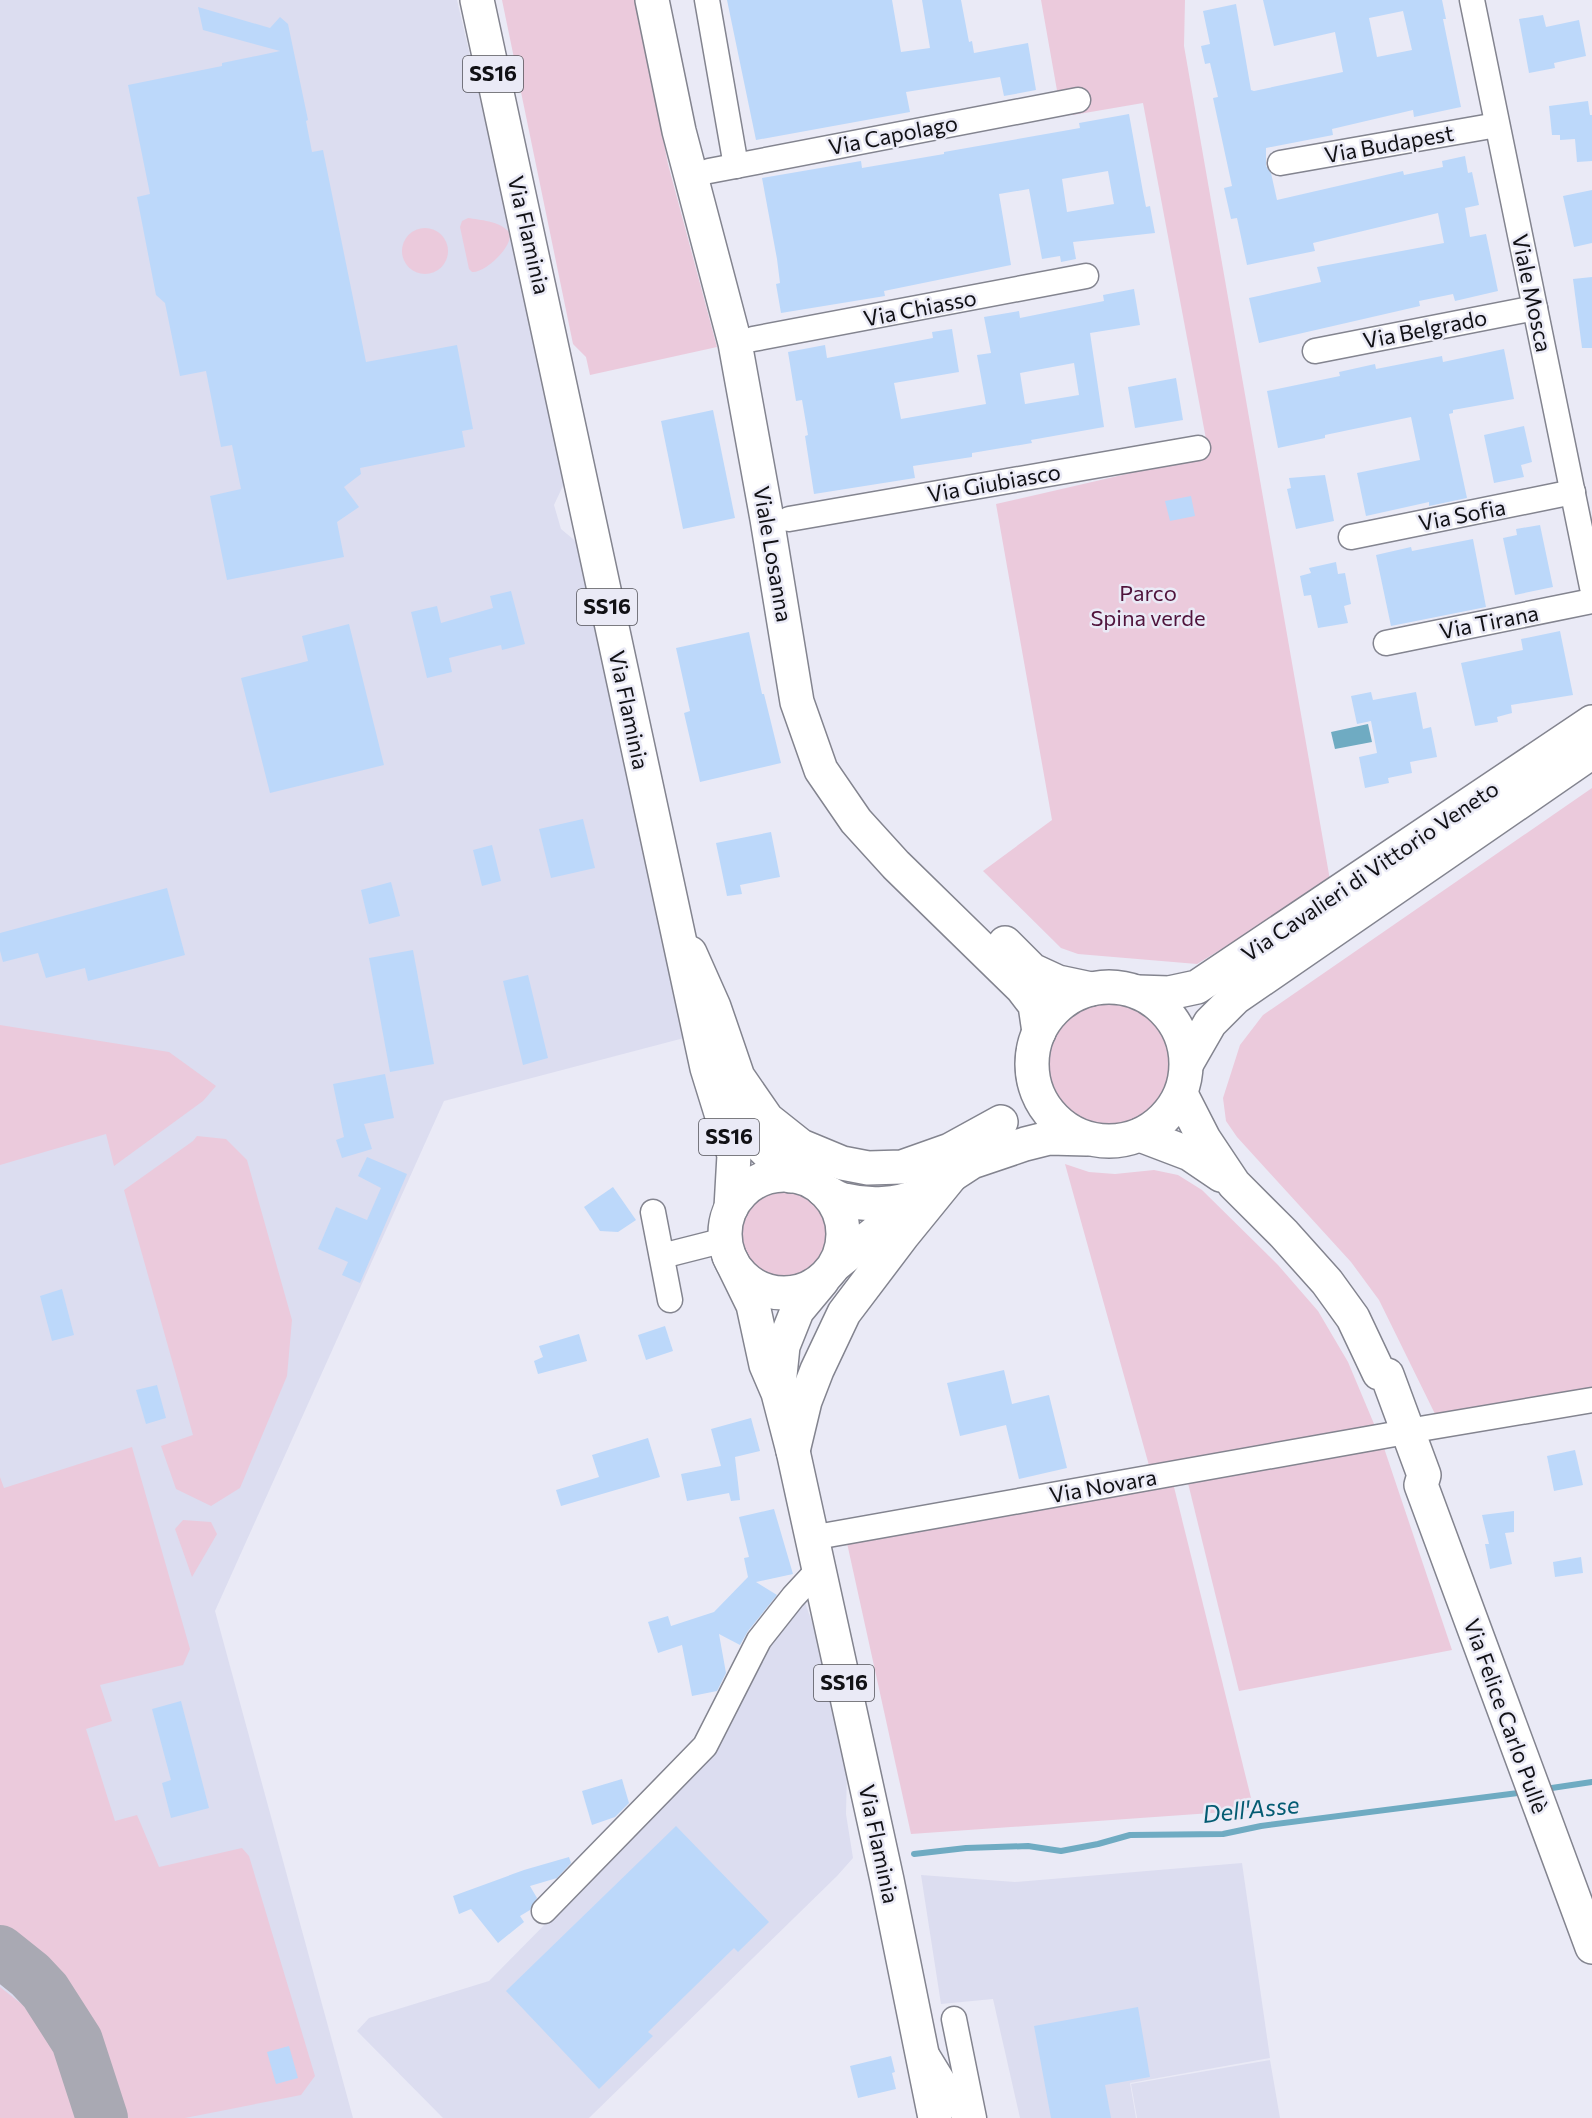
<svg xmlns="http://www.w3.org/2000/svg" width="1592" height="2118" font-family="Commissioner,sans-serif">
	<style>
		.built { fill: #dcddf0 }
		.green { fill: #ebcadc }
		.water { fill: #6fabc2 }
		.lines { fill: none; stroke-linecap: round; stroke-linejoin: round }
		.stream { stroke: #6fabc2; stroke-width: 6 }
		.taxiway { stroke: #a9a9b3; stroke-width: 52 }
		.building { fill: #bcd8fa; fill-rule: evenodd }
		.street-casing { stroke: #83848f; stroke-width: 27 }
		.secondary-casing { stroke: #83848f; stroke-width: 36 }
		.primary-casing { stroke: #83848f; stroke-width: 36 }
		.street { stroke: #fff; stroke-width: 24 }
		.secondary { stroke: #fff; stroke-width: 33 }
		.primary { stroke: #fff; stroke-width: 33 }
		.labels { text-anchor: middle; stroke-width: 5; stroke-linejoin: round; paint-order: stroke }
		.shield { fill: #eaeaf6; stroke: #525258; stroke-width: 1.5 }
		.shield-label { font-size: 21px; font-weight: bold; fill: #111115 }
		.street-label { font-size: 22px; fill: #111115; stroke: #eaeaf6 }
		.park-label { font-size: 22px; fill: #50143c; stroke: #eaeaf6 }
		.water-label { font-size: 24px; font-style: italic; fill: #035b72; stroke: #eaeaf6 }
	</style>
	<rect width="100%" height="100%" fill="#eaeaf6"/>
	<!-- built -->
	<g class="built">
		<path d="M0,0H457L568,475L554,505L561,529L579,544L684,1038L444,1101L215,1611L353,2118H0Z"/>
		<path d="M803,1597L816,1633L847,1771L846,1814L853,1858L837,1876L589,2118H443L357,2031L369,2018L489,1981L713,1754L772,1636Z"/>
		<path d="M1242,1863L1270,2058L1130,2083L1136,2118H1020L993,1999L941,2004L921,1875L1015,1882Z"/>
		<path d="M1270,2060L1280,2118H1137L1131,2084Z"/>
	</g>
	<!-- green -->
	<g class="green">
		<path d="M502,0H636L668,164L717,347L590,375L586,357L573,344Z"/>
		<path d="M1041,0H1185L1184,46L1330,880L1305,898L1197,964L1078,954L1061,948L983,871L1052,820L996,504L1209,455L1143,103L1073,115L1058,96Z"/>
		<path d="M468,218C480,220 499,221 508,231C518,243 484,274 472,272L469,269L460,227L462,221Z"/>
		<circle cx="425" cy="251" r="23"/>
		<path d="M1592,788V1390L1437,1418L1379,1300L1351,1262L1237,1137L1226,1121L1223,1098L1240,1045L1263,1015Z"/>
		<circle cx="1109" cy="1064" r="62"/>
		<path d="M0,1025L169,1052L216,1086L203,1101L114,1166L106,1134L0,1165Z"/>
		<path d="M197,1136L226,1139L247,1160L292,1320L287,1376L240,1488L211,1506L176,1489L161,1446L193,1435L124,1190L193,1141Z"/>
		<path d="M1065,1164L1089,1172L1115,1174L1154,1170L1178,1175L1202,1190L1278,1265L1318,1311L1348,1362L1377,1431L1150,1469Z"/>
		<circle cx="784" cy="1235" r="45"/>
		<path d="M1383,1445L1452,1650L1239,1691L1187,1479Z"/>
		<path d="M132,1447L190,1649L183,1665L100,1685L112,1721L86,1729L115,1821L137,1815L159,1867L242,1848L249,1856L315,2076L301,2095L185,2118H129L122,2114L88,2020L31,1948L0,1932V1477L4,1488Z"/>
		<path d="M1173,1483L1254,1810L911,1834L847,1543Z"/>
		<path d="M183,1520L211,1522L217,1534L192,1577L175,1529Z"/>
		<path d="M0,1987L23,2005L56,2050L79,2118H0Z"/>
	</g>
	<!-- water -->
	<path class="water" d="M1368,724L1372,742L1335,749L1331,732Z"/>
	<g class="lines">
		<!-- stream -->
		<g class="stream">
			<path d="M1545,1789L1592,1782"/>
			<path d="M914,1854L966,1848L1028,1846L1061,1851L1098,1844L1130,1835L1223,1834L1261,1826L1526,1792"/>
		</g>
		<!-- taxiway -->
		<path class="taxiway" d="M0,1951L30,1975L45,1991L77,2041L102,2118"/>
	</g>
	<!-- building -->
	<g class="building">
		<path d="M727,0H892L901,52L930,48L922,0H961L969,42L972,41L974,53L1028,43L1036,90L1004,96L1000,77L906,92L910,112L756,140Z"/>
		<path d="M1263,0H1442L1446,19H1443L1461,107L1414,117L1413,110L1332,129L1333,135L1266,148V166L1271,173L1277,200L1403,171L1404,175L1443,167L1442,161L1465,156L1468,173L1472,172L1479,205L1465,208L1470,237L1486,234L1498,291L1455,301L1453,294L1419,301L1420,306L1259,343L1249,298L1321,282L1317,267L1444,243L1438,213L1313,243L1315,251L1247,265L1237,218L1231,219L1224,188L1232,186L1213,98L1218,97L1210,63L1205,64L1201,46L1210,44L1203,11L1236,4L1251,90L1254,91L1343,72L1335,32L1274,46ZM1403,11L1412,50L1377,57L1369,18Z"/>
		<path d="M198,7L270,28L280,17L288,24L308,120L306,121L312,152L323,150L366,362L457,345L473,429L462,431L465,447L360,468L361,474L344,487L359,507L337,522L344,557L227,580L210,496L241,489L232,445L221,447L206,371L180,376L165,303L156,295L137,197L150,194L128,85L222,66V63L280,51L203,30Z"/>
		<path d="M1543,15L1546,27L1579,20L1586,56L1554,63L1555,68L1529,73L1519,19Z"/>
		<path d="M1588,101L1590,115H1592V161L1577,162L1575,139L1560,140V135H1552L1549,106Z"/>
		<path d="M1129,114L1143,192L1146,207L1150,206L1155,233L1073,242L1076,259L1061,262L1060,256L1042,259L1029,189L999,194L1011,265L884,291L885,296L781,313L776,284L780,283L777,259L762,178L861,161L862,168L944,154V152L1080,128L1079,123ZM1108,171L1114,204L1067,212L1062,179Z"/>
		<path d="M1592,190V243L1574,247L1563,196Z"/>
		<path d="M1592,277V348H1582L1573,279Z"/>
		<path d="M1134,289L1140,325L1090,333L1104,427L1031,440L1032,443L972,453V457L913,466L915,478L814,494L805,436L808,435L802,400L796,401L788,352L825,345L827,358L933,338L932,332L952,329L959,372L894,383L901,419L986,404L977,355L991,353L984,317L1019,311L1020,318L1104,301L1103,295ZM1074,363L1079,395L1025,404L1020,373Z"/>
		<path d="M1504,349L1514,399L1453,410V413L1449,414L1467,498L1429,506V502L1366,516L1357,473L1420,460L1411,417L1325,435V438L1278,448L1267,391L1340,376L1339,372L1375,364L1376,369L1442,356L1443,362Z"/>
		<path d="M1176,378L1183,420L1135,428L1128,387Z"/>
		<path d="M713,410L735,518L683,529L661,421Z"/>
		<path d="M1524,426L1532,462L1521,465L1524,477L1494,483L1484,435Z"/>
		<path d="M1325,475L1334,521L1296,529L1287,489L1291,488L1289,478Z"/>
		<path d="M1191,496L1195,516L1170,521L1165,501Z"/>
		<path d="M1540,525L1553,587L1515,595L1503,538L1517,535L1516,529Z"/>
		<path d="M1473,539L1486,607L1391,626L1376,555L1411,547L1412,551Z"/>
		<path d="M1336,562L1338,574L1345,573L1351,604L1344,606L1348,623L1318,628L1311,595L1304,596L1300,576L1311,573L1309,568Z"/>
		<path d="M511,591L525,644L502,650L501,645L449,658L452,672L427,678L411,612L437,606L441,623L493,608L490,596Z"/>
		<path d="M349,624L384,765L270,793L241,678L308,661L302,636Z"/>
		<path d="M1560,631L1573,695L1511,705L1512,713L1497,717L1498,722L1475,726L1461,663L1523,650L1521,639Z"/>
		<path d="M749,632L762,694H764L781,763L700,782L684,713L690,711L676,648Z"/>
		<path d="M1371,692L1373,700L1416,692L1423,729L1431,727L1437,757L1410,762L1412,773L1388,778L1389,783L1365,788L1359,757L1377,753L1371,721L1357,724L1351,696Z"/>
		<path d="M583,819L595,868L551,878L539,829Z"/>
		<path d="M771,832L780,877L740,885L742,894L727,896L716,843Z"/>
		<path d="M492,845L501,881L482,886L473,850Z"/>
		<path d="M391,882L400,916L369,924L361,890Z"/>
		<path d="M167,888L185,955L88,981L85,968L46,978L38,953L3,962L0,951V933Z"/>
		<path d="M413,950L434,1064L390,1072L369,958Z"/>
		<path d="M528,975L548,1058L523,1065L503,981Z"/>
		<path d="M385,1074L394,1118L364,1124L372,1149L342,1158L336,1140L344,1137L333,1084Z"/>
		<path d="M367,1157L407,1174L360,1283L342,1275L348,1262L318,1249L336,1207L367,1220L381,1188L358,1176Z"/>
		<path d="M613,1187L636,1220L618,1232L600,1231L584,1207Z"/>
		<path d="M62,1289L74,1335L52,1341L40,1296Z"/>
		<path d="M665,1326L673,1351L646,1360L638,1335Z"/>
		<path d="M579,1334L587,1361L538,1374L534,1361L543,1357L539,1346Z"/>
		<path d="M1004,1370L1012,1404L1049,1395L1067,1468L1019,1479L1006,1425L960,1436L947,1383Z"/>
		<path d="M157,1385L166,1418L146,1424L136,1390Z"/>
		<path d="M751,1418L760,1451L735,1457L740,1500L731,1501L729,1493L687,1501L681,1474L721,1466L711,1429Z"/>
		<path d="M648,1438L660,1477L561,1506L556,1490L599,1477L592,1455Z"/>
		<path d="M1575,1450L1583,1485L1554,1491L1547,1456Z"/>
		<path d="M774,1509L793,1574L756,1582L777,1595L748,1631L740,1645L719,1634L726,1673L717,1691L692,1696L682,1645L658,1653L648,1622L668,1616L671,1626L714,1612L748,1577L744,1558L749,1557L739,1517Z"/>
		<path d="M1514,1511V1532L1505,1533L1512,1564L1490,1569L1485,1544H1489L1482,1515Z"/>
		<path d="M1581,1557L1583,1573L1555,1577L1553,1562Z"/>
		<path d="M181,1701L209,1808L171,1818L162,1783L171,1780L152,1709Z"/>
		<path d="M622,1779L629,1803L615,1817L592,1825L582,1791Z"/>
		<path d="M676,1826L769,1922L738,1952L734,1948L648,2032L653,2036L599,2089L506,1991Z"/>
		<path d="M569,1857L571,1863L557,1878L530,1886L537,1898L530,1910L520,1916L524,1922L498,1943L471,1909L459,1914L453,1896L524,1870Z"/>
		<path d="M1138,2007L1150,2077L1105,2085L1111,2118H1051L1034,2026Z"/>
		<path d="M289,2046L298,2078L276,2084L267,2052Z"/>
		<path d="M891,2056L895,2072L892,2073L896,2089L858,2098L850,2066Z"/>
	</g>
	<g class="lines">
		<!-- street casing -->
		<g class="street-casing">
			<g id="street">
				<path d="M707,0L736,166"/>
				<path d="M1472,0L1592,587"/>
				<path d="M1280,163L1497,125"/>
				<path d="M709,171L1078,100"/>
				<path d="M753,339L1086,276"/>
				<path d="M1315,351L1535,308"/>
				<path d="M789,519L1198,448"/>
				<path d="M1351,537L1573,492"/>
				<path d="M1386,643L1592,601"/>
				<path d="M653,1212L670,1300"/>
				<path d="M662,1256L725,1240"/>
				<path d="M1408,1431L1592,1400"/>
				<path d="M811,1538L1395,1434"/>
				<path d="M544,1911L705,1746L759,1640L793,1597L818,1570"/>
				<path d="M954,2019L974,2118"/>
				<path d="M928,2056L966,2118"/>
			</g>
		</g>
		<!-- secondary casing -->
		<g class="secondary-casing">
			<g id="secondary">
				<path d="M652,0L679,131L735,343L767,519L797,702L821,770L856,821L896,865L1022,988L1035,1005L1039,1032"/>
				<path d="M1005,943L1032,970L1058,982L1091,989"/>
				<path d="M690,953L714,1007L738,1077L767,1119L801,1146L842,1163L868,1168L902,1167L950,1150L1001,1122"/>
				<circle cx="1109" cy="1064" r="77"/>
				<path d="M1138,992L1169,993L1197,987L1592,722"/>
				<path d="M1187,1063L1210,1023L1235,998L1592,752"/>
				<path d="M1181,1094L1204,1139L1234,1184L1284,1234L1327,1282L1353,1318L1379,1373L1387,1375L1424,1475L1421,1485L1592,1947"/>
				<path d="M1140,1135L1190,1154L1221,1175"/>
				<path d="M823,1190C830,1193 837,1199 845,1200C869,1206 897,1205 919,1195"/>
				<path d="M836,1264L929,1190L972,1162L1025,1144L1049,1138L1087,1139"/>
				<path d="M793,1451L805,1401L817,1370L844,1313L903,1235L951,1176"/>
			</g>
		</g>
		<!-- primary casing -->
		<g class="primary-casing">
			<g id="primary">
				<path d="M477,0L707,1068L734,1155L731,1208"/>
				<path d="M727,1104L739,1124L791,1176"/>
				<circle cx="784" cy="1234" r="59"/>
				<path d="M729,1256L753,1305L766,1365L778,1393L793,1451L887,1880L935,2118"/>
				<path d="M779,1385L783,1346L797,1311L822,1281"/>
			</g>
		</g>
		<!-- street -->
		<use href="#street" class="street"/>
		<!-- secondary -->
		<use href="#secondary" class="secondary"/>
		<!-- primary -->
		<use href="#primary" class="primary"/>
	</g>
	<g class="labels">
		<!-- shield labels -->
		<g class="shield">
			<rect x="463" y="56" width="60" height="36" rx="4.5"/>
			<rect x="577" y="589" width="60" height="36" rx="4.5"/>
			<rect x="699" y="1119" width="60" height="36" rx="4.5"/>
			<rect x="814" y="1665" width="60" height="36" rx="4.5"/>
		</g>
		<g class="shield-label">
			<text x="493" y="81">SS16</text>
			<text x="607" y="614">SS16</text>
			<text x="729" y="1144">SS16</text>
			<text x="844" y="1690">SS16</text>
		</g>
		<!-- street labels -->
		<g class="street-label">
			<text transform="translate(893 135) rotate(-11)" y="8">Via Capolago</text>
			<text transform="translate(1389 144) rotate(-10)" y="8">Via Budapest</text>
			<text transform="translate(529 235) rotate(77)" y="8">Via Flaminia</text>
			<text transform="translate(1532 293) rotate(78)" y="8">Viale Mosca</text>
			<text transform="translate(920 308) rotate(-11)" y="8">Via Chiasso</text>
			<text transform="translate(1425 329) rotate(-11)" y="8">Via Belgrado</text>
			<text transform="translate(994 483) rotate(-10)" y="8">Via Giubiasco</text>
			<text transform="translate(1462 515) rotate(-11)" y="8">Via Sofia</text>
			<text transform="translate(773 554) rotate(80)" y="8">Viale Losanna</text>
			<text transform="translate(1489 622) rotate(-11)" y="8">Via Tirana</text>
			<text transform="translate(629 710) rotate(78)" y="8">Via Flaminia</text>
			<text transform="translate(1370 871) rotate(-34)" y="8">Via Cavalieri di Vittorio Veneto</text>
			<text transform="translate(1103 1486) rotate(-10)" y="8">Via Novara</text>
			<text transform="translate(1506 1716) rotate(70)" y="8">Via Felice Carlo Pullè</text>
			<text transform="translate(879 1844) rotate(78)" y="8">Via Flaminia</text>
		</g>
		<!-- park labels -->
		<g class="park-label">
			<text x="1148" y="601">Parco<tspan x="1148" dy="25">Spina verde</tspan></text>
		</g>
		<!-- water labels -->
		<g class="water-label">
			<text transform="translate(1251 1810) rotate(-6)" y="8">Dell'Asse</text>
		</g>
	</g>
</svg>
